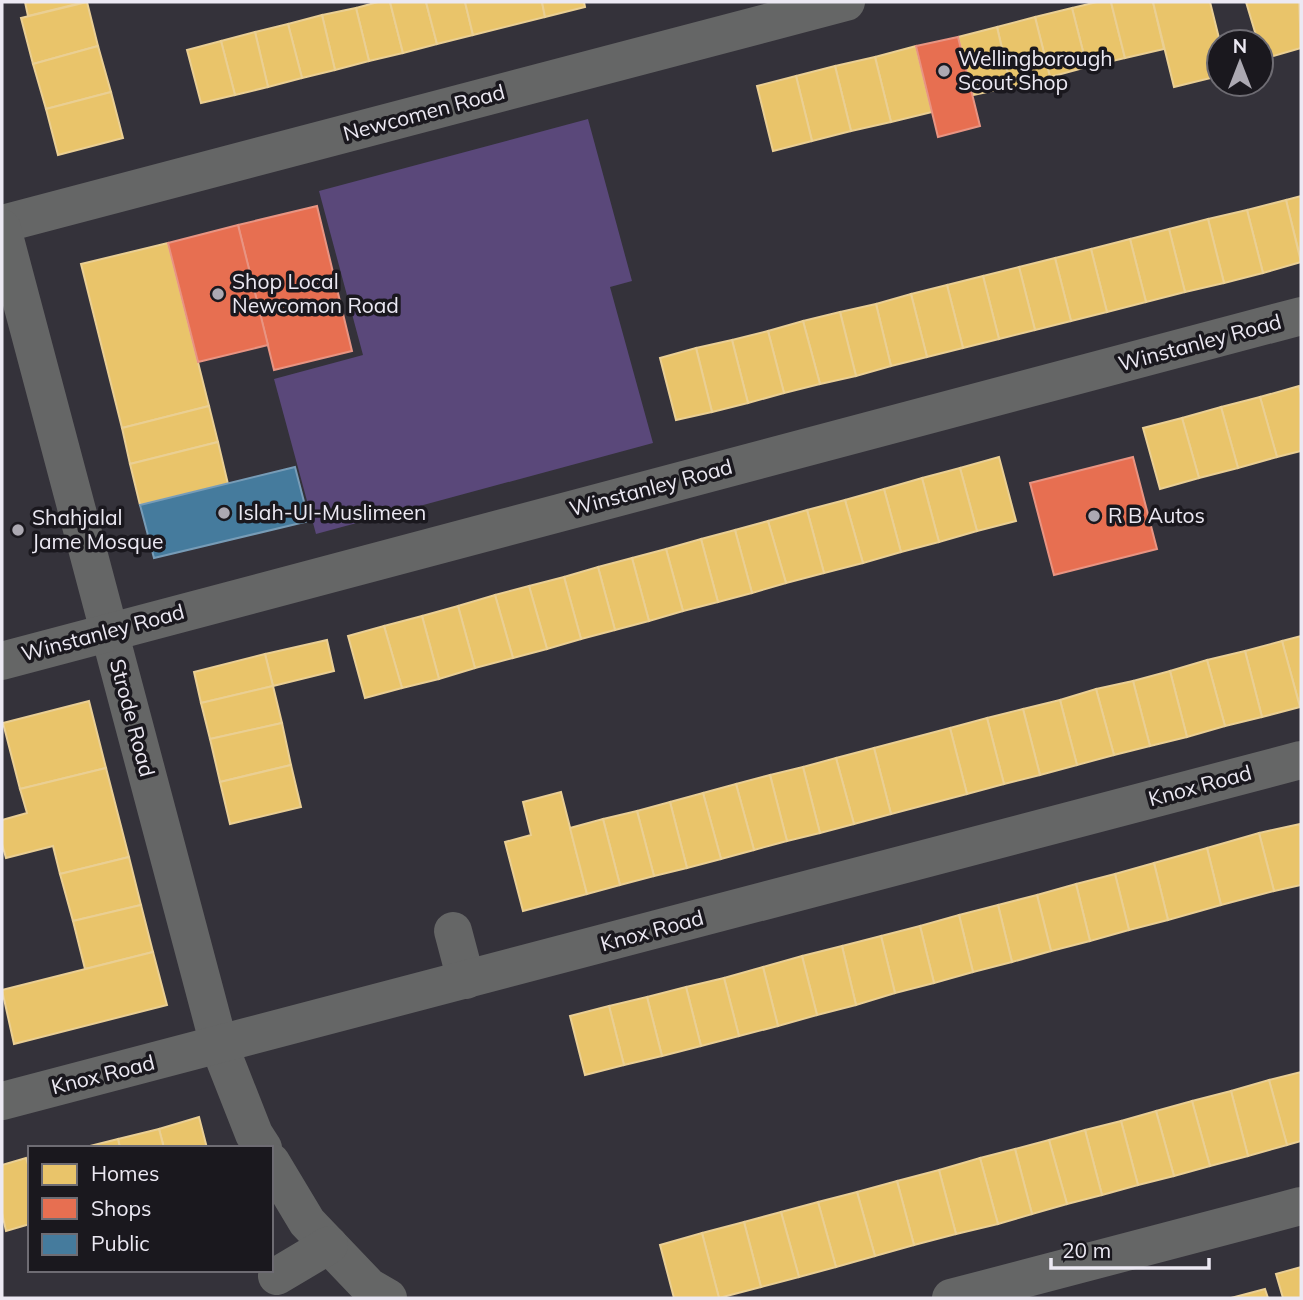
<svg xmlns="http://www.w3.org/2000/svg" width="1303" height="1300" font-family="Mulish,sans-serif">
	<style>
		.green { fill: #5a487a }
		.homes { fill: #e9c46a; stroke: #eacf93; stroke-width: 2 }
		.shops { fill: #e76f51; stroke: #e89482; stroke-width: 2 }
		.public { fill: #457b9d; stroke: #779cb7; stroke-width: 2 }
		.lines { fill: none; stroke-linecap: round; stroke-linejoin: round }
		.minor { stroke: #656666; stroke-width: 38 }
		.poi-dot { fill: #aca9b2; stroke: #1a181e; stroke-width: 2.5 }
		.labels { text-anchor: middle; stroke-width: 7; stroke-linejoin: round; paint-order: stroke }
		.poi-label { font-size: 21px; fill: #ece9f3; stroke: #1a181e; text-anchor: start }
		.street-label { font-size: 21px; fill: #ece9f3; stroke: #1a181e }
	</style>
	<rect width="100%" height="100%" fill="#34323a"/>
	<!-- green -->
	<path class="green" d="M588,119L632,281L610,287L653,443L316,534L274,379L363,355L319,191Z"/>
	<!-- homes -->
	<g class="homes">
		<path d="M25,2H85L28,16Z"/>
		<path d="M87,2L98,46L33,64L21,18Z"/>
		<path d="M378,2H390L403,53L369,61L356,8Z"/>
		<path d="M390,2H426L437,44L403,53Z"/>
		<path d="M426,2H465L473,35L437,44Z"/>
		<path d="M465,2H542L545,17L473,35Z"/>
		<path d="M542,2H584L585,7L545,17Z"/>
		<path d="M1097,2H1111L1125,58L1087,67L1072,8Z"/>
		<path d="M1111,2H1153L1164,49L1125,58Z"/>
		<path d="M1153,2H1210L1220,42L1219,76L1174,87Z"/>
		<path d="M1246,2H1299L1301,48L1263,59L1261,42H1258Z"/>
		<path d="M356,8L369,61L335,70L322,15Z"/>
		<path d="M1072,8L1087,67L1050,77L1035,17Z"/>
		<path d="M322,15L335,70L302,78L288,24Z"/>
		<path d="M1035,17L1050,77L1011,87L997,27Z"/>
		<path d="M288,24L302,78L268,87L255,32Z"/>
		<path d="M997,27L1011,87L973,95L958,37Z"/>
		<path d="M255,32L268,87L235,95L221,41Z"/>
		<path d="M221,41L235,95L201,103L187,50Z"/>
		<path d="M98,46L111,92L46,109L33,64Z"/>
		<path d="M916,46L932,112L891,122L875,57Z"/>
		<path d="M875,57L891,122L851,131L835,66Z"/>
		<path d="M835,66L851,131L812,141L796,76Z"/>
		<path d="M796,76L812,141L773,151L757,86Z"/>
		<path d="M111,92L123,138L58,155L46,109Z"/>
		<path d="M1301,196V261L1286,200Z"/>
		<path d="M1286,200L1301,262L1263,273L1247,210Z"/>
		<path d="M1247,210L1263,273L1224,283L1208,219Z"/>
		<path d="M1208,219L1224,283L1185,292L1169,229Z"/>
		<path d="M1169,229L1185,292L1146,302L1130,239Z"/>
		<path d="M1130,239L1146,302L1107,312L1091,249Z"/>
		<path d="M168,243L209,406L122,428L81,264Z"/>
		<path d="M1091,249L1107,312L1071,321L1055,258Z"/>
		<path d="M1055,258L1071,321L1035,330L1019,267Z"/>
		<path d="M1019,267L1035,330L999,339L983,276Z"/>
		<path d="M983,276L999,339L963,348L947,285Z"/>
		<path d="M947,285L963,348L927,357L911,294Z"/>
		<path d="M911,294L927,357L891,366L876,304Z"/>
		<path d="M876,304L891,366L856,376L840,312Z"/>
		<path d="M840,312L856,376L820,384L803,321Z"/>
		<path d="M803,321L820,384L784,393L768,331Z"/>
		<path d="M768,331L784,393L748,403L732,340Z"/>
		<path d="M732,340L748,403L712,412L696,348Z"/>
		<path d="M696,348L712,412L676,420L660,358Z"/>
		<path d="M1299,386L1301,394V451L1277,457L1260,397Z"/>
		<path d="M1260,397L1277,457L1238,468L1221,407Z"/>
		<path d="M209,406L218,442L130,464L122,428Z"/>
		<path d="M1221,407L1238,468L1199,478L1182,418Z"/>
		<path d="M1182,418L1199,478L1160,489L1143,428Z"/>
		<path d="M218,442L228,484L140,505L130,464Z"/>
		<path d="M999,457L1016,521L977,531L960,468Z"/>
		<path d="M960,468L977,531L939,542L922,478Z"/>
		<path d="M922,478L939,542L901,552L884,489Z"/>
		<path d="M884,489L901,552L863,563L845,500Z"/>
		<path d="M845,500L863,563L824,573L807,510Z"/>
		<path d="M807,510L824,573L786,583L768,521Z"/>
		<path d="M768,521L786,583L752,593L735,530Z"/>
		<path d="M735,530L752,593L718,602L701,539Z"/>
		<path d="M701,539L718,602L683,611L666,549Z"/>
		<path d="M666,549L683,611L649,621L632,558Z"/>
		<path d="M632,558L649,621L615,630L598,567Z"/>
		<path d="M598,567L615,630L581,639L564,577Z"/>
		<path d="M564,577L581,639L547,649L529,586Z"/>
		<path d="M529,586L547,649L513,658L495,595Z"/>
		<path d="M495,595L513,658L475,668L458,606Z"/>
		<path d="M458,606L475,668L439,679L422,616Z"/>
		<path d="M422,616L439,679L402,688L384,626Z"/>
		<path d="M384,626L402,688L365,698L348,636Z"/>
		<path d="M1301,636V707H1300L1282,641Z"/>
		<path d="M327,640L334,671L273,686L265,654Z"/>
		<path d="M1282,641L1300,707L1262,717L1245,651Z"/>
		<path d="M1245,651L1262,717L1225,726L1207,660Z"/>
		<path d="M265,654L273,686L201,703L194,672Z"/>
		<path d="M1207,660L1225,726L1187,737L1170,671Z"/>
		<path d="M1170,671L1187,737L1150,746L1133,681Z"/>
		<path d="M1133,681L1150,746L1114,755L1096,689Z"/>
		<path d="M273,686L282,723L210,739L201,703Z"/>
		<path d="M1096,689L1114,755L1077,765L1060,700Z"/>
		<path d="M1060,700L1077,765L1040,775L1023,709Z"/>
		<path d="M89,701L106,768L20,789L3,723Z"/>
		<path d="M1023,709L1040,775L1004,784L987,718Z"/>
		<path d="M987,718L1004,784L967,794L950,728Z"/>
		<path d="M282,723L291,765L220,782L210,739Z"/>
		<path d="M950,728L967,794L891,814L874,748Z"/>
		<path d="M874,748L891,814L854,824L836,758Z"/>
		<path d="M836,758L854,824L820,833L803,767Z"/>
		<path d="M291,765L301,807L230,824L220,782Z"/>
		<path d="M803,767L820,833L787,841L770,775Z"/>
		<path d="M106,768L129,857L60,874L53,846L6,858L2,844V820L27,813L20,789Z"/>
		<path d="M770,775L787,841L754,850L736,784Z"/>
		<path d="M736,784L754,850L721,859L703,793Z"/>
		<path d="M561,792L587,894L523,911L505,842L531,835L523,802Z"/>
		<path d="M703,793L721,859L687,868L670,802Z"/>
		<path d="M670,802L687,868L654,876L637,811Z"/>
		<path d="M637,811L654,876L620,885L603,819Z"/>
		<path d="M603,819L620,885L587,894L570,828Z"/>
		<path d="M1300,824L1301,885L1274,891L1259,833Z"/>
		<path d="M1259,833L1274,891L1221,905L1207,848Z"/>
		<path d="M1207,848L1221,905L1168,920L1154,863Z"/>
		<path d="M129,857L141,905L73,921L60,874Z"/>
		<path d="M1154,863L1168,920L1129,930L1115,874Z"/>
		<path d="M1115,874L1129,930L1090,941L1076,884Z"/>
		<path d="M1076,884L1090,941L1051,951L1037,895Z"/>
		<path d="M1037,895L1051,951L1012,962L998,905Z"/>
		<path d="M141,905L153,952L85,969L73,921Z"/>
		<path d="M998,905L1012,962L973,972L959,915Z"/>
		<path d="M959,915L973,972L934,983L920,926Z"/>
		<path d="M920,926L934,983L895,993L881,936Z"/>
		<path d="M881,936L895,993L856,1005L842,946Z"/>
		<path d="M842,946L856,1005L817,1015L802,956Z"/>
		<path d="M153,952L167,1005L14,1044L2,990Z"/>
		<path d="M802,956L817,1015L778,1026L763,967Z"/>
		<path d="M763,967L778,1026L739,1036L724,978Z"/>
		<path d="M724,978L739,1036L701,1046L686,987Z"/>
		<path d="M686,987L701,1046L662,1056L647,997Z"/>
		<path d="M647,997L662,1056L624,1065L609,1006Z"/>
		<path d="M609,1006L624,1065L585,1075L570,1016Z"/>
		<path d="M1301,1072V1141L1287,1145L1269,1080Z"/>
		<path d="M1269,1080L1287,1145L1248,1156L1231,1091Z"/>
		<path d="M1231,1091L1248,1156L1210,1166L1192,1101Z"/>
		<path d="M1192,1101L1210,1166L1174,1176L1156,1111Z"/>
		<path d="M1156,1111L1174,1176L1138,1185L1121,1121Z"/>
		<path d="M199,1117L207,1148H164L159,1129Z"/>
		<path d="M1121,1121L1138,1185L1102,1195L1085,1130Z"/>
		<path d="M159,1129L164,1148H120L118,1139Z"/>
		<path d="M1085,1130L1102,1195L1067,1204L1049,1140Z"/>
		<path d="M118,1139L120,1148H82Z"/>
		<path d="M1049,1140L1067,1204L1032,1214L1015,1149Z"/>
		<path d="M1015,1149L1032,1214L998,1224L980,1158Z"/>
		<path d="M26,1158L30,1171V1224L6,1231L2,1213V1165Z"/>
		<path d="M980,1158L998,1224L956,1234L939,1170Z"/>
		<path d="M939,1170L956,1234L914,1245L897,1181Z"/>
		<path d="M897,1181L914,1245L875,1256L857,1192Z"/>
		<path d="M857,1192L875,1256L836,1267L818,1202Z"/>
		<path d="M818,1202L836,1267L799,1277L781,1212Z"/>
		<path d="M781,1212L799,1277L761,1287L744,1222Z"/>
		<path d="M744,1222L761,1287L719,1298L702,1233Z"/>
		<path d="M702,1233L719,1298H674L660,1245Z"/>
		<path d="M1301,1267V1298H1283L1276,1274Z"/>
		<path d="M1265,1289L1268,1298H1231Z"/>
	</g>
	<!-- shops -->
	<g class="shops">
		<path d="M958,37L980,126L938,137L916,46Z"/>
		<path d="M317,206L352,351L274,370L238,225Z"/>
		<path d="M238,225L268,345L198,362L168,243Z"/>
		<path d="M1133,457L1157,549L1054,575L1030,483Z"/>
	</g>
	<!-- public -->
	<path class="public" d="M295,467L309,521L154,558L140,505Z"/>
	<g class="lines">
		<!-- minor -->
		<g class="minor">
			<path d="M2,224L846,2"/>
			<path d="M2,228L219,1045L254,1134L263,1148"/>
			<path d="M2,661L1301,316"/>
			<path d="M453,931L466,980"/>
			<path d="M2,1101L1301,760"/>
			<path d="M271,1162L307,1222L369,1287L388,1298"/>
			<path d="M277,1276L329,1245"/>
			<path d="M951,1298L1301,1206"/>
		</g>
	</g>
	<!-- markers -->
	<g class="poi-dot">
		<circle cx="944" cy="71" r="7"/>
		<circle cx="218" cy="294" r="7"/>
		<circle cx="224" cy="513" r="7"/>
		<circle cx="1094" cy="516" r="7"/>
		<circle cx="18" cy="530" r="7"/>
	</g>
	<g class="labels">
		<!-- poi labels -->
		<g class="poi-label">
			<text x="958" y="66">Wellingborough<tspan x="958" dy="24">Scout Shop</tspan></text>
			<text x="232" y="289">Shop Local<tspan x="232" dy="24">Newcomon Road</tspan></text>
			<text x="238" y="520">Islah-Ul-Muslimeen</text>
			<text x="1108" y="523">R B Autos</text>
			<text x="32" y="525">Shahjalal<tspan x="32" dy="24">Jame Mosque</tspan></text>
		</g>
		<!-- street labels -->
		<g class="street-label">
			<text transform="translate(424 113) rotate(-15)" y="7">Newcomen Road</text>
			<text transform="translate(1200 343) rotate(-15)" y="7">Winstanley Road</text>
			<text transform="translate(651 488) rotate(-15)" y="7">Winstanley Road</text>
			<text transform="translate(103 633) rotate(-15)" y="7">Winstanley Road</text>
			<text transform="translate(132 718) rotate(75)" y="7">Strode Road</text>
			<text transform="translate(1200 786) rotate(-15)" y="7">Knox Road</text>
			<text transform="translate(652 931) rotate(-15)" y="7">Knox Road</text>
			<text transform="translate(103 1075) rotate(-14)" y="7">Knox Road</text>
		</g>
	</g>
	<!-- border -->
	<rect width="1303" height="1300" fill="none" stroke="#ece9f3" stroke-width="7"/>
	<!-- legend -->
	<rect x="28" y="1146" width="245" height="126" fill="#1a181e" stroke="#6e6c73" stroke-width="2"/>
	<rect x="42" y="1164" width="35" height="21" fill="#e9c46a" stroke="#6e6c73" stroke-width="2"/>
	<text x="91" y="1181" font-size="21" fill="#ece9f3">Homes</text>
	<rect x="42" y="1198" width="35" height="21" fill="#e76f51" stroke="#6e6c73" stroke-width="2"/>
	<text x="91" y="1216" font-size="21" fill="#ece9f3">Shops</text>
	<rect x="42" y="1234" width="35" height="21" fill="#457b9d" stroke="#6e6c73" stroke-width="2"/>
	<text x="91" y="1251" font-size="21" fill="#ece9f3">Public</text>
	<!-- north arrow -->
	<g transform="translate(1240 63)"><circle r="33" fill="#1a181e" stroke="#6e6c73" stroke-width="2"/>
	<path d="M0-5L12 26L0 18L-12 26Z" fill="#aca9b2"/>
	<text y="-10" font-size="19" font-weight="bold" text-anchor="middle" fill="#ece9f3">N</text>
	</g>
	<!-- scale -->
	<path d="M1051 1258v10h158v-10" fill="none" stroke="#ece9f3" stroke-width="3.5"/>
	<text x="1062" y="1258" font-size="21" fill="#ece9f3" stroke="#1a181e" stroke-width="5" paint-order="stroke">20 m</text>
</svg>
